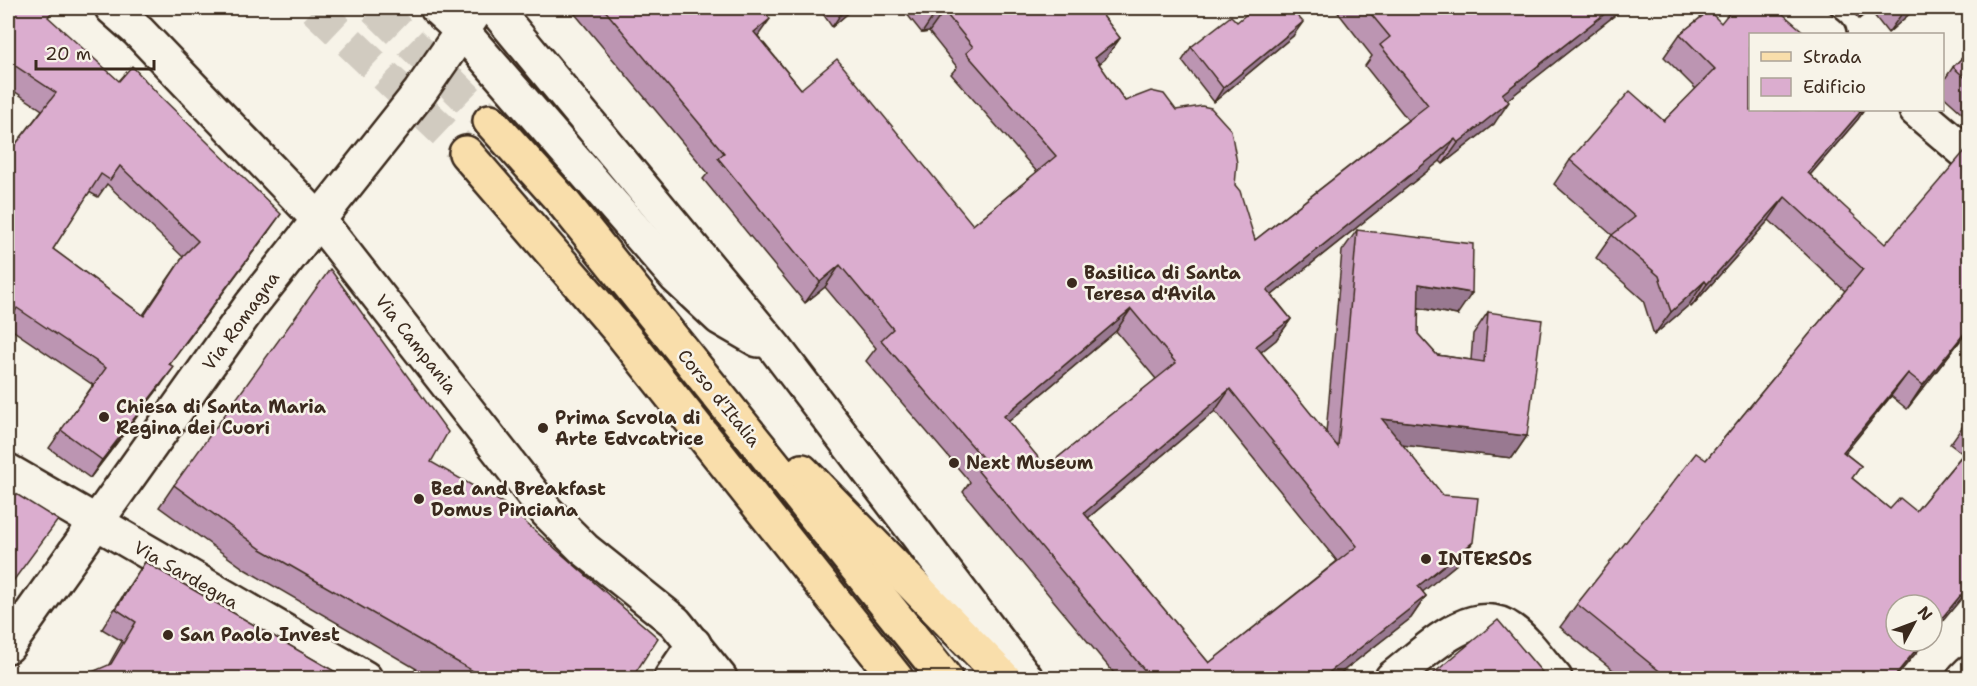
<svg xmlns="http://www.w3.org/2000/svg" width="1977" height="686" font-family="'Shantell Sans',sans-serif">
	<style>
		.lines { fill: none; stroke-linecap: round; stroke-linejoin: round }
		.primary-tunnel { stroke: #d1cbc0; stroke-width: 33; stroke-dasharray: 33 16; stroke-linecap: butt }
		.minor-casing { stroke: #3b2a1e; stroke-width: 38 }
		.tertiary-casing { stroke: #3b2a1e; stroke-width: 38 }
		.primary-casing { stroke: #3b2a1e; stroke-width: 38 }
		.minor { stroke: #f7f3e8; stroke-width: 33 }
		.tertiary { stroke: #f7f3e8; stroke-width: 33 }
		.primary { stroke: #f9deab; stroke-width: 33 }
		.wall { fill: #bc95b2; stroke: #3b2a1e; stroke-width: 1.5; fill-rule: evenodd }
		.shaded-wall { fill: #997991; stroke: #3b2a1e; stroke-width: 1.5 }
		.building { fill: #dbadcf; stroke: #3b2a1e; stroke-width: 1.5; fill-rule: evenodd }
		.poi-dot { fill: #3b2a1e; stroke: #f7f3e8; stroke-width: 2 }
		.labels { text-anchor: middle; stroke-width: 5; stroke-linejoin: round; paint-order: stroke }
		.poi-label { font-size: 18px; font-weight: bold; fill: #3b2a1e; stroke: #f7f3e8; text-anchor: start }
		.street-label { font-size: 18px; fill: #3b2a1e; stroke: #f7f3e8 }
	</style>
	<rect width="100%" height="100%" fill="#f7f3e8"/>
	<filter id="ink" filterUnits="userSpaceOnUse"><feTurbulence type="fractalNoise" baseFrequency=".0167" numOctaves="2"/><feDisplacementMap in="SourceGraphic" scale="12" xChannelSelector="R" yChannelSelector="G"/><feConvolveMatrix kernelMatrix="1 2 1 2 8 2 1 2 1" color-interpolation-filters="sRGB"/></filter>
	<g filter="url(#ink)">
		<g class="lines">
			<!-- primary-tunnel -->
			<g class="primary-tunnel">
				<path d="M314,8L466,153"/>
				<path d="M375,8L490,121"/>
			</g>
			<!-- minor casing -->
			<g class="minor-casing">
				<g id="minor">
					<path d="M1797,8L1829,34"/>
					<path d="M1916,110L1970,156"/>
					<path d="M318,219L547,512L584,549L675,622L720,678"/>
					<path d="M8,471L365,678"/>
					<path d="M671,678L694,644"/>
					<path d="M1392,678C1423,655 1471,601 1511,630C1528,642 1541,663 1555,678"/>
					<path d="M1964,678L1970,672"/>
				</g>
			</g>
			<!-- tertiary casing -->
			<g class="tertiary-casing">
				<g id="tertiary">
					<path d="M112,8L138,31L318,219"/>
					<path d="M437,8L462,31L676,277L720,318L758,340"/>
					<path d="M494,8L776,349L1026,678"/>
					<path d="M8,646L251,305L420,92L478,8"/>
				</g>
			</g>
			<!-- primary casing -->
			<g class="primary-casing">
				<g id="primary">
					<path d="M490,121L563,202L945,678"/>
					<path d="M466,153L619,330L896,678"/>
					<path d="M802,471L1004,678"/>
				</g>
			</g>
			<!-- minor -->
			<use href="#minor" class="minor"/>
			<!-- tertiary -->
			<use href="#tertiary" class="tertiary"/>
			<!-- primary -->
			<use href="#primary" class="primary"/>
		</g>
		<!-- wall -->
		<g class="wall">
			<path d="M8,8L48,18L268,232L170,364L161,385L90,478L49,448L93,385L8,327V154L42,110L8,87ZM107,184L183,257L143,315L53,249L89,192L98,197Z"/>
			<path d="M570,8H762L758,36L801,89L973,225L1037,172L951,74L957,67L929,32L922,33L902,8H1097L1120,38L1105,59L1099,64L1125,101L1235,185L1255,240L1408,120L1365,66L1372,56L1336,10L1338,8H1624L1507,100L1494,124L1443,164L1440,161L1272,295L1291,319L1276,340L1261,352L1326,433L1342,251L1357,230L1457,315L1418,308V334L1437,355L1471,360L1473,334L1488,312L1527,436L1512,458L1403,445L1458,563L1422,592L1426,596L1411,618L1334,678H1118L963,492L970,482L866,361L876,348L825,287L805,303L703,179L708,173ZM1116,331L1156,379L1046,467L1008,422ZM1215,411L1337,561L1209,663L1088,518Z"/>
			<path d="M819,8H854L832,27Z"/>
			<path d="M1849,8H1916L1888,33L1870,10L1859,19Z"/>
			<path d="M1709,11L1750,110H1864L1858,119L1810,175L1970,328L1907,409L1891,396L1845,453L1861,466L1852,478L1890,509L1916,511L1963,454L1950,444L1970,416V588L1895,678H1623L1560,627L1577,604L1706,460L1845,291L1769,220L1691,307L1689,305L1654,335L1643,300L1596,258L1612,235L1554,184L1570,160L1664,121L1696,89L1664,57L1680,34Z"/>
			<path d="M1237,22L1293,36L1214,102L1182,61L1191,47Z"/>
			<path d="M1970,50V120L1942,95V83L1953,67Z"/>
			<path d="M431,462L632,678H432L246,570L159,507L174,485Z"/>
			<path d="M145,562L346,678H83L85,675L108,666L122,641L102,629L132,581Z"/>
		</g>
		<!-- shaded-wall -->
		<g class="shaded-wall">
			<path d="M845,8H854L832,27Z"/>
			<path d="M1612,8H1624L1487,116L1502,94Z"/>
			<path d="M1867,8H1872L1870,10L1859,19Z"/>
			<path d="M1908,8H1916L1888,33L1903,12Z"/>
			<path d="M937,11H944L929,32L922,33Z"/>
			<path d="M770,19L755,40L754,32Z"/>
			<path d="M1303,22L1293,36L1214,102L1223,88Z"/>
			<path d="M1120,38L1105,59L1080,79L1095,58Z"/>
			<path d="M1509,102L1494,124L1443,164L1458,143Z"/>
			<path d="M1862,110H1864L1858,119L1792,196L1808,173Z"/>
			<path d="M1455,139L1440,161L1252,311L1267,290Z"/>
			<path d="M1785,197L1769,220L1691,307L1707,284Z"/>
			<path d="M281,214L268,232L157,381L169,364Z"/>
			<path d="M840,265L825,287L805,303L820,282Z"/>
			<path d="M1705,281L1689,305L1654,335L1671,312Z"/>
			<path d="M1419,284L1472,293L1457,315L1404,305Z"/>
			<path d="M1131,309L1116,331L989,438L1004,416Z"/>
			<path d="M1291,319L1276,340L1241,368L1256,346Z"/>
			<path d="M1970,326V328L1907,409L1923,385Z"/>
			<path d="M174,367L161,385L90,478L102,460Z"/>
			<path d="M1908,373L1891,396L1827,475L1843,452Z"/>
			<path d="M1230,389L1215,411L1069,534L1084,513Z"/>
			<path d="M1382,419L1527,436L1512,458L1367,441Z"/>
			<path d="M1473,542L1458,563L1403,608L1418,586Z"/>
			<path d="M1970,584V588L1932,634V630Z"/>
			<path d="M1426,596L1411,618L1334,678H1322Z"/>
			<path d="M1923,641H1926L1895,678H1893Z"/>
		</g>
		<!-- building -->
		<g class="building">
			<path d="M8,8H47L52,12L48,17L119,81L132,66L159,95L281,214L169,364L174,367L102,460L61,430L106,368L17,308L8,325V154L56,93L8,61ZM120,166L198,241L185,254L144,316L53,249L101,174L110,180Z"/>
			<path d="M603,8H762L770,19L754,32L801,89L837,59L973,225L1056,156L966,53L973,47L944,11H937L934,8H1097L1120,38L1095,58L1125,101L1151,91L1164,94L1176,110L1202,106L1211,108L1231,130L1237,163L1235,185L1240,191L1255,240L1428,105L1380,45L1390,37L1366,8H1612L1502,94L1509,102L1458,143L1455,139L1267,290L1291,319L1256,346L1338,447L1357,230L1473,244L1472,293L1419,284L1418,334L1437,355L1484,362L1488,312L1542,320L1527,436L1382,419L1443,495L1478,498L1473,542L1418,586L1426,596L1322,678H1151L978,471L987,463L881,340L893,329L840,265L820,282L718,158L724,153ZM1131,309L1176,363L1046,467L1004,416ZM1230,389L1357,546L1209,663L1084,513Z"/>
			<path d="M1254,8H1290L1303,22L1223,88L1191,47L1231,16L1237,22Z"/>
			<path d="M1733,8H1776L1806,34H1750V110H1862L1808,173L1885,244L1970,145V326L1923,385L1908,373L1843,452L1861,466L1852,478L1890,509L1900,498L1916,511L1970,446V584L1932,630V605H1896V641H1923L1893,678H1668L1577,604L1696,453L1706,460L1863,269L1785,197L1707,284L1705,281L1671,312L1659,276L1612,235L1635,217L1570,160L1630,91L1664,121L1715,69L1680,34L1709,11L1721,23Z"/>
			<path d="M1900,8H1908L1903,12Z"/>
			<path d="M1970,50V82L1953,67Z"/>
			<path d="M330,269L448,432L431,462L503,503L658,638L632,678H485L261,549L174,485Z"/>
			<path d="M1970,416V423L1966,420Z"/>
			<path d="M8,489L58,520L8,588Z"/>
			<path d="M145,562L346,678H87L85,675L111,664L136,622L116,609Z"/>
			<path d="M1498,620L1547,678H1428Z"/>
		</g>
	</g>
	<!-- markers -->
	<g class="poi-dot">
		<circle cx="1072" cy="283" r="6"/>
		<circle cx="104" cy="417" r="6"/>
		<circle cx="543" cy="428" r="6"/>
		<circle cx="954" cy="463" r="6"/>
		<circle cx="419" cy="499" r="6"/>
		<circle cx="1426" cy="559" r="6"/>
		<circle cx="168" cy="635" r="6"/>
	</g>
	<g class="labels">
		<!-- poi labels -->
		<g class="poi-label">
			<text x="1084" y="279">Basilica di Santa<tspan x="1084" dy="21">Teresa d'Avila</tspan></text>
			<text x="116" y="413">Chiesa di Santa Maria<tspan x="116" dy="21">Regina dei Cuori</tspan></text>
			<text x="555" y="424">Prima Scvola di<tspan x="555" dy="21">Arte Edvcatrice</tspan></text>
			<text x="966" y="469">Next Museum</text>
			<text x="431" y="495">Bed and Breakfast<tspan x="431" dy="21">Domus Pinciana</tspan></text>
			<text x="1438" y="565">INTERSOS</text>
			<text x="180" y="641">San Paolo Invest</text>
		</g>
		<!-- street labels -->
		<g class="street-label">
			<text transform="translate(241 321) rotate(-54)" y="6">Via Romagna</text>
			<text transform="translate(416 344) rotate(52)" y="6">Via Campania</text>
			<text transform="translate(719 398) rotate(51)" y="6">Corso d'Italia</text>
			<text transform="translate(186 575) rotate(30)" y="6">Via Sardegna</text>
		</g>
	</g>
	<!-- margin -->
	<rect width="1977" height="686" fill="none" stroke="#f7f3e8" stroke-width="30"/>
	<rect x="15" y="15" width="1947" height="656" fill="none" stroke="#3b2a1e" stroke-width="2" filter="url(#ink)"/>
	<!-- legend -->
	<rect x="1749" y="33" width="195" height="78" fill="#f7f3e8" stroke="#aca397" stroke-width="1.5"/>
	<rect x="1761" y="52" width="30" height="9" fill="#f9deab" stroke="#aca397" stroke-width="1.5"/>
	<text x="1803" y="63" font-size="18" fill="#3b2a1e">Strada</text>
	<rect x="1761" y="78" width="30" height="18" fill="#dbadcf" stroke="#aca397" stroke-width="1.5"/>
	<text x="1803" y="93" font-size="18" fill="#3b2a1e">Edificio</text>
	<!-- north arrow -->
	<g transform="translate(1914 623) rotate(49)"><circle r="28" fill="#f7f3e8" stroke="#aca397" stroke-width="1.5"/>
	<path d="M0-4.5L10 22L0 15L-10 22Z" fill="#3b2a1e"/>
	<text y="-9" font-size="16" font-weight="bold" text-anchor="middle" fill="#3b2a1e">N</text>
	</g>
	<!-- scale -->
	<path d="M36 60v9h118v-9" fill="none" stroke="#3b2a1e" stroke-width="3"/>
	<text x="45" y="60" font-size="18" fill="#3b2a1e" stroke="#f7f3e8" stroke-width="4.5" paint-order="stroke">20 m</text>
</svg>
